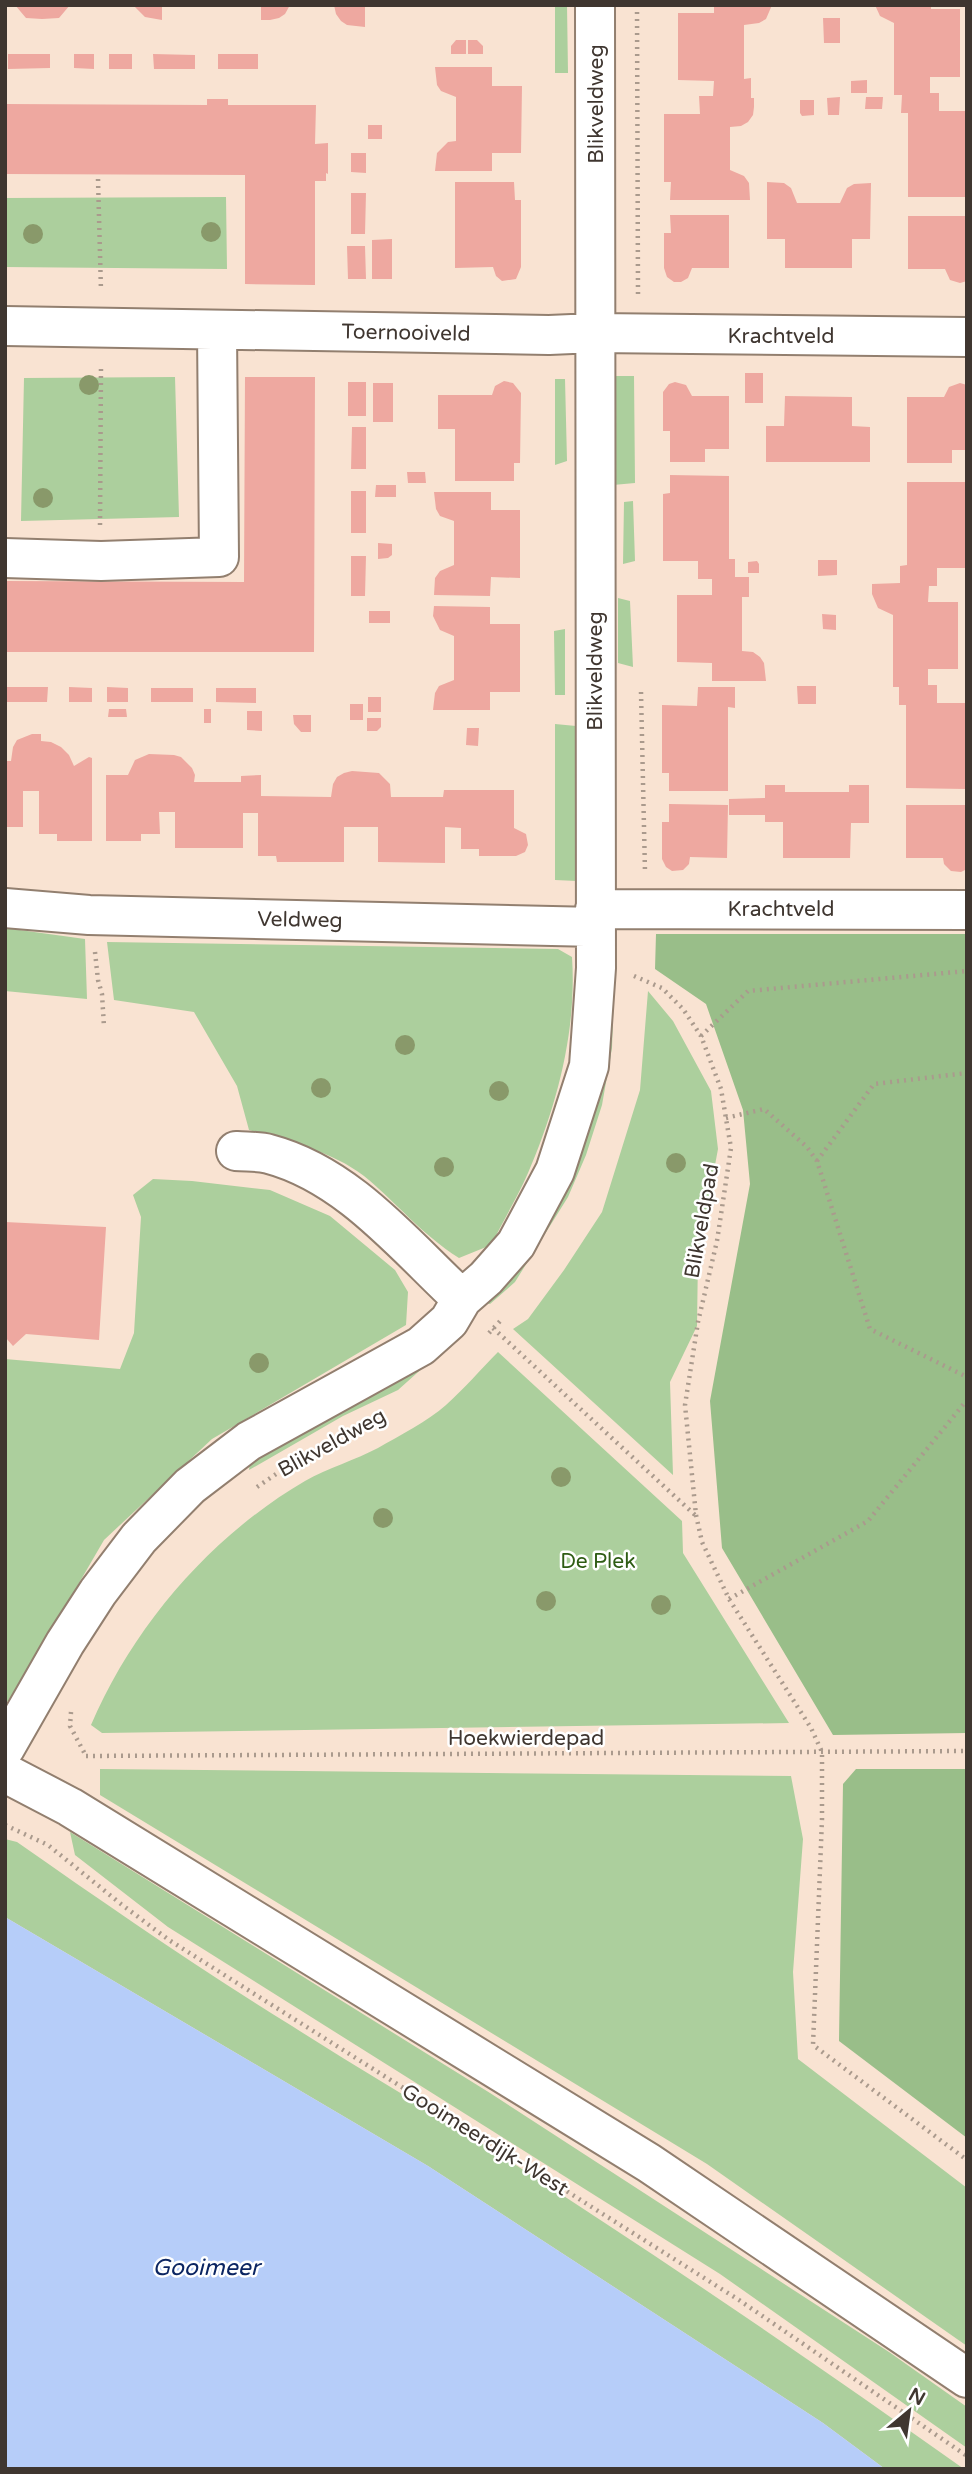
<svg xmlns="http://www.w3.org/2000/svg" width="972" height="2474" font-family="'Varela Round',sans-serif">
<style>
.green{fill:#accf9d}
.forest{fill:#99be89}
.water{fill:#b6cdf9}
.building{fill:#eea8a0}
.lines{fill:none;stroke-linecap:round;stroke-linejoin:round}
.minor-casing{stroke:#927f6f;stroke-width:42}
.path{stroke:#aa9a8d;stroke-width:4.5;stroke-dasharray:2 5;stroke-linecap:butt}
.minor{stroke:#fff;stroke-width:38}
.tree{fill:#89996a}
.labels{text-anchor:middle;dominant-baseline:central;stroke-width:5;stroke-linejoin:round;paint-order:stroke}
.street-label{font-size:21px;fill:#3f3630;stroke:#fff}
.park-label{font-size:21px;fill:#2e5c14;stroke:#fff}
.water-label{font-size:23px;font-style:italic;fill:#0b2562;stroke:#fff}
</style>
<rect width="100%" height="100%" fill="#f9e3d2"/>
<path class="green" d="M555,5H567L568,73H555Z
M226,197L227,269L5,267V198Z
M609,376H634L635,483L613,485Z
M175,377L179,517L21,521L24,378Z
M555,379H565L567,461L555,465Z
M633,501L635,561L623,564L624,502Z
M618,598L630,601L633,667L618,663Z
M565,629V695H555L554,631Z
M555,724L576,726L577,881L555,880Z
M5,928L85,939L87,999L5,991Z
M616,929L612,1048L602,1105L586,1155L568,1197L515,1282L490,1304L483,1302L504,1283L611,940Z
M107,942L558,949L572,957C577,1030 557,1106 528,1173C517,1198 503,1221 491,1245L459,1258C421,1234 397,1203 364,1176C330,1150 289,1142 249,1130L237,1086L194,1012L114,1000Z
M648,991L673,1021L711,1091L718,1149L698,1256L697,1326L670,1382L673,1475L513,1329L528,1319L564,1270L602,1212L640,1090Z
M153,1179L192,1181L270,1190L330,1216L395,1270L408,1292L406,1325L212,1439L104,1540L25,1676L5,1705V1359L120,1369L134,1333L141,1217L133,1195Z
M498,1352L682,1521L683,1553L789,1723L102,1733L91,1725C134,1625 211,1536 305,1481C328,1468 355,1460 378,1448C399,1436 428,1421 446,1405C464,1389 481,1369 498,1352Z
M426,1365L398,1390L343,1416L249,1470L250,1461Z
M100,1769L791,1776L803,1839L793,1972L798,2059L967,2188V2346L707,2164L100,1795Z
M70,1832L490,2093L889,2352L967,2407V2448L720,2274L168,1927L75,1855Z
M5,1839L17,1842C107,1905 198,1968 292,2026C351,2064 412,2099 472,2137C639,2243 802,2354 964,2469H885L823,2423L428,2166L5,1917Z"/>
<path class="forest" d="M656,934H967V1733L833,1735L722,1548L710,1401L750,1184L743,1110L706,1004L655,969Z
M856,1769H967V2138L839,2041L843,1784Z"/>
<path class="water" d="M5,1917L428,2166L823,2423L885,2469H5Z"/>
<path class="building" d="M15,5H70L59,18L42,19L26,18Z
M133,5H162V20L145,17Z
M261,5H290L285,14L279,18L270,20H261Z
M334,5H365V27L347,25L341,21L336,14Z
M714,5H772L766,19L759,23L744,25V79L751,78V98H754V107L753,115L748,122L741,126L730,127V170L744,176L749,183L750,200H670L671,182H664V114H700L699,96H713L714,81L678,80V13H714Z
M875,5H931V9H960V77H930V93H939V111H967V197H908V113H901L902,95H894V23L880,16Z
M823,18H840V43H824Z
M456,40H466V54H451V46Z
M468,40H477L483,46V54H468Z
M8,54H50V68L8,69Z
M74,54H94V69L74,68Z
M109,54H132V69H109Z
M153,54L195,55V69H154Z
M218,54H258V69H218Z
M435,67H492V86H522L521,153H492V171H435L437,153L448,142L456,141V97L441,91L437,85Z
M867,80V93H851V81Z
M840,97L839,115H828L827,98Z
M866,97H883L882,109H865Z
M207,99H228V105H316L315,144L328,143V174L326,173V181H315V285L245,284V175L5,174V104L207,105Z
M800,100H814V115L802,116L800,113Z
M368,125H382V139H368Z
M351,153H366V173L351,172Z
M455,182H514L515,200H521V267L516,279L502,281L496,276L493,267L455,268Z
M767,182L784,183L791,188L797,203H840L847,188L854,184L871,183L870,239H852V268H785V239H767Z
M351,193H366L365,234H351Z
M670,215H729V268H692L688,278L681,282H674L667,277L664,268V233H671Z
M908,216H967V281L960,283L950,280L945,269H908Z
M392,239V279H372V240Z
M347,246H365L366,279H348Z
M745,373H763V403H745Z
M245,377H315L314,652H5V581L244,582Z
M504,381L513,383L521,393L520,463H514V481H455V429H438V395H492L495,386Z
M348,382H366V416H348Z
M675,382L686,385L692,396H729V449H705V462H670V431H663V392L669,384Z
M373,383H393V422H373Z
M960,383L967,385L966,450H952V463H907V397H944L949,387Z
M785,396L852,397V426L870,427V462H766V426H784Z
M352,427H366V469H351Z
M407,472H425L426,483H408Z
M670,475L729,476V559H735V577H749V597H742V651L753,652L760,657L764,663L766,681H712V663L677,662V595H712V579H698V561H663V494L670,493Z
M907,482H966L967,568H937V586H929L928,602H958V669H928V685H937V703H967L965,789L906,788V705H899V687H893V615L878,608L872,594V584L900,583V566L907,565Z
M376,485H396V497H375Z
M351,491H366V533H351Z
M434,492H491V510H520V578L491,577L490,596L434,595L435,578L440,571L454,565V521L440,516L436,509Z
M378,543L392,544V555L388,558L378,559Z
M351,556H366L365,596H351Z
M818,560H837V575L818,576Z
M757,561L759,564V573H748V562Z
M434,606L490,607V624H520V692H490V710H433L435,693L439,686L454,680V636L440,630L433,616Z
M369,611H390V623H369Z
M822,614L836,615V630L823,629Z
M797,686H816V704H798Z
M6,687H48L47,702H6Z
M69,687L92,688V702H69Z
M107,687L128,688V702H107Z
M698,687H735V708L728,707V791H669V773H662V705L697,706Z
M151,688H193V702H151Z
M216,688H256V703L216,702Z
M368,697H381V712H368Z
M350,704H363V720H350Z
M109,709H126L127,717H108Z
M204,709H211V723H204Z
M247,711H262V731L247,730Z
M293,715H311V732H301L294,724Z
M367,718H381V727L377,731H367Z
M467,728H479L478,746L466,745Z
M32,734H41V741L51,742L61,747L69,755L74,766L89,757L92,758V841H57V834H39V791H23V827H5V761H11L13,747L17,740Z
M149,754L174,755L181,757L192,768L195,775L194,782H241V776L261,775V796L331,797L333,784L337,777L344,773L352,771L379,773L390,784L391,797H443L444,790H514V828L526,834L528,845L525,852L516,856H479V849H461V828L445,827V863L378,862V827H344V862H277L276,856H258V813H243V848H175V812H159L160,834H141V841H106V775H128L135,760Z
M765,785H785V792H849V785H869V823H851L850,858H783V822H765V815H729V799L765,798Z
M669,804L728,805L727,858L690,857L689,864L683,870L672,871L666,867L662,859V822H669Z
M906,805H965L967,869L961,872L951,871L944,864L943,858H906Z
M5,1222L106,1227L99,1340L26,1334L13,1346L5,1337Z"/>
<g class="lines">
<g class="minor-casing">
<path id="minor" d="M5,326L549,335L595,333L967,337
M5,558L101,561L219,557L217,330
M5,908L89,915L596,927
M595,909L967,910
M236,1151C247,1152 258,1151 269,1154C348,1175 404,1245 462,1299
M5,1748L65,1643L98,1592L139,1538L190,1486L249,1441L421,1346L449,1321L462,1299L486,1278L516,1244L555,1171L589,1066L596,968L595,5
M5,1773L70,1807L649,2163L967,2378"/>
</g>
<path class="path" d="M637,5L638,295
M98,179L101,291
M100,525L101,366
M641,692L645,872
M95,952L98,980L102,994L104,1027
M634,976L662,988L683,1009L701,1036L721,1089L731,1148L717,1241L698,1322L685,1405L696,1515L702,1542L729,1599L811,1728L822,1752V1819L813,2045L967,2160
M701,1036L748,991L967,971
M726,1118L764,1109L807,1147L817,1161L870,1329L967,1377
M817,1161L874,1084L967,1073
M493,1328L695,1515
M489,1333L502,1319
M363,1425L386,1413
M257,1487L282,1470
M729,1599L868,1521L967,1400
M71,1712L70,1726L86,1756
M86,1756L967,1751
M5,1825L48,1845L121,1904L169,1940L739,2300L967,2456"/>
<use href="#minor" class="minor"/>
</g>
<g class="tree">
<circle cx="211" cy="232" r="10"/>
<circle cx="33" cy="234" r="10"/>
<circle cx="89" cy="385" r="10"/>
<circle cx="43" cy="498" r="10"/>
<circle cx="405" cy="1045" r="10"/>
<circle cx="321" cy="1088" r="10"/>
<circle cx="499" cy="1091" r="10"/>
<circle cx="676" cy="1163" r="10"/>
<circle cx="444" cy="1167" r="10"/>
<circle cx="259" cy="1363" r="10"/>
<circle cx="561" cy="1477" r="10"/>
<circle cx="383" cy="1518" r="10"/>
<circle cx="546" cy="1601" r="10"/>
<circle cx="661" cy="1605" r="10"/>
</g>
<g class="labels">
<g class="street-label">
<text transform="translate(596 104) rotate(-90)">Blikveldweg</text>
<text transform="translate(406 333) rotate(1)">Toernooiveld</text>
<text x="781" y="336">Krachtveld</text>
<text transform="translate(595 671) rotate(-90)">Blikveldweg</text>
<text x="781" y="909">Krachtveld</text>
<text transform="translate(300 920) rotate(1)">Veldweg</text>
<text transform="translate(702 1221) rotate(-80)">Blikveldpad</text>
<text transform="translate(332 1443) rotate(-29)">Blikveldweg</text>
<text x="526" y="1738">Hoekwierdepad</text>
<text transform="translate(485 2140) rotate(32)">Gooimeerdijk-West</text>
</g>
<g class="park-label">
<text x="598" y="1561">De Plek</text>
</g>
<g class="water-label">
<text x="206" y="2268">Gooimeer</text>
</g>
</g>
<rect width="972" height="2474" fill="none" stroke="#3f3630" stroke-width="14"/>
<g transform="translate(909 2411) rotate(29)" stroke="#ffffff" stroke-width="5" paint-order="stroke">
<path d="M0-5L12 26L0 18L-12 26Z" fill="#3f3630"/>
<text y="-10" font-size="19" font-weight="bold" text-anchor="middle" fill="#3f3630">N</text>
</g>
</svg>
